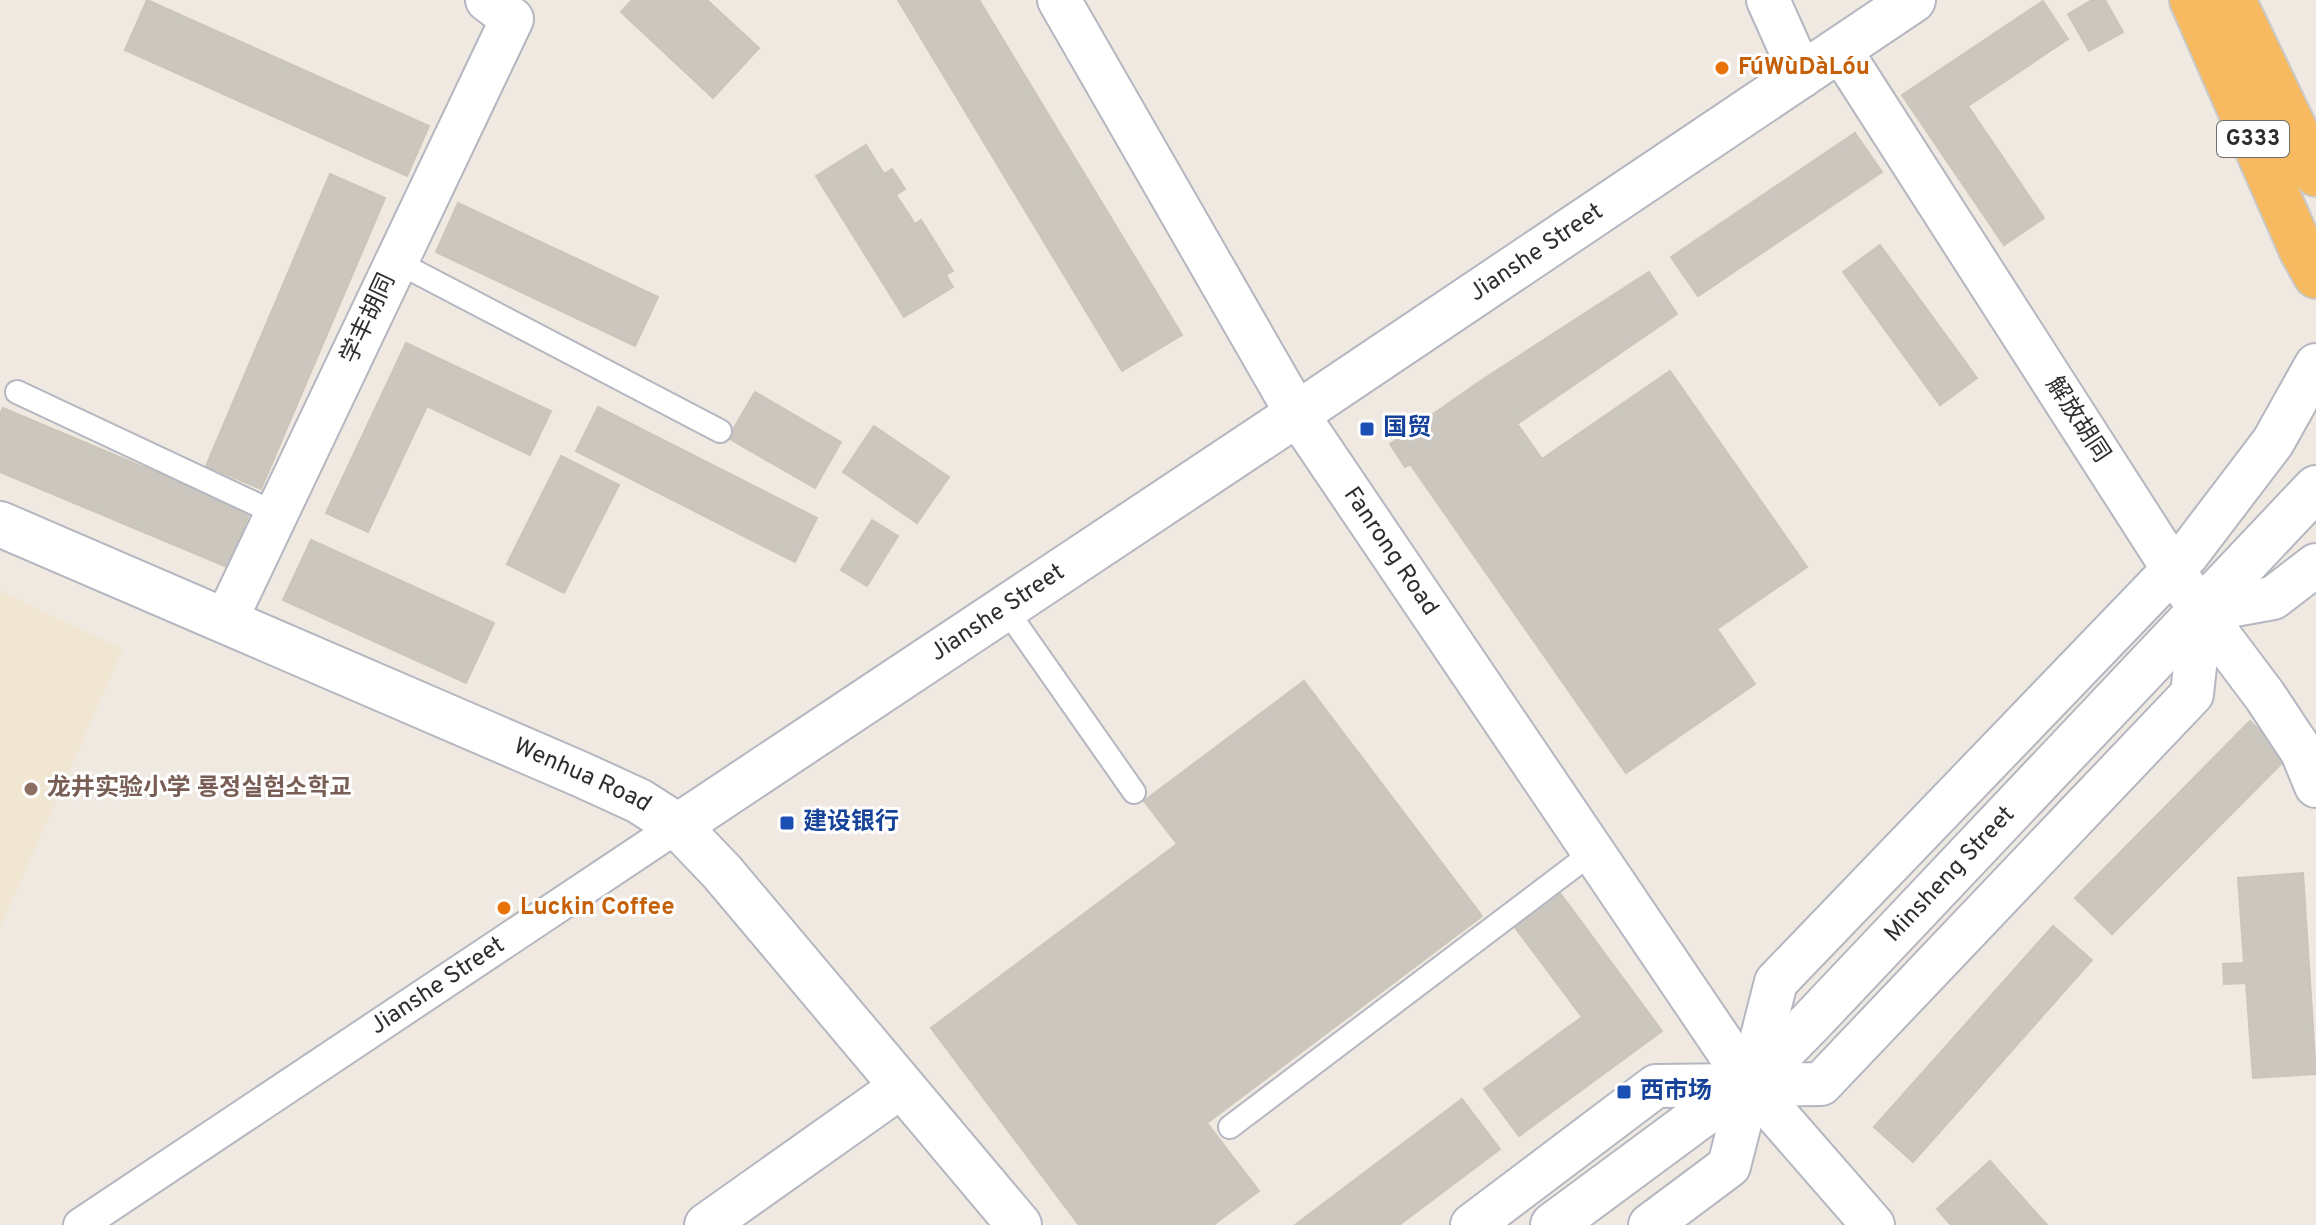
<svg xmlns="http://www.w3.org/2000/svg" width="2316" height="1225" font-family="Overpass,'Noto Sans SC','Noto Sans KR',sans-serif">
<style>
.education{fill:#f0e6d1}
.building{fill:#cbc7bf;stroke:#cbc5ba;stroke-width:2}
.lines{fill:none;stroke-linecap:round;stroke-linejoin:round}
.service-casing{stroke:#b4b7c1;stroke-width:26}
.pedestrian-casing{stroke:#b4b7c1;stroke-width:36}
.minor-casing{stroke:#b4b7c1;stroke-width:46}
.tertiary-casing{stroke:#b4b7c1;stroke-width:48}
.secondary-casing{stroke:#b4b7c1;stroke-width:48}
.trunk-casing{stroke:#c9c9c9;stroke-width:48}
.service{stroke:#fff;stroke-width:22}
.pedestrian{stroke:#fff;stroke-width:32}
.minor{stroke:#fff;stroke-width:42}
.tertiary{stroke:#fff;stroke-width:44}
.secondary{stroke:#fff;stroke-width:44}
.trunk{stroke:#f8ba60;stroke-width:44}
.food-dot{fill:#e8710a;stroke:#fff;stroke-width:3}
.transit-dot{fill:#1a4fb4;stroke:#fff;stroke-width:3}
.education-dot{fill:#8d6e63;stroke:#fff;stroke-width:3}
.labels{text-anchor:middle;dominant-baseline:central;stroke-width:6;stroke-linejoin:round;paint-order:stroke}
.shield{fill:#fff;stroke:#6d6d6d;stroke-width:2}
.shield-label{font-size:22px;font-weight:bold;fill:#2e2e2e}
.food-label{font-size:24px;font-weight:bold;fill:#c56008;stroke:#fff;text-anchor:start}
.street-label{font-size:24px;fill:#2e2e2e;stroke:#fff}
.transit-label{font-size:24px;font-weight:bold;fill:#164399;stroke:#fff;text-anchor:start}
.education-label{font-size:24px;font-weight:bold;fill:#785e54;stroke:#fff;text-anchor:start}
</style>
<rect width="100%" height="100%" fill="#efe9e1"/>
<path class="education" d="M0,591L123,649L0,928Z"/>
<path class="building" d="M147,0L429,126L407,176L125,50Z
M632,0H707L759,48L713,98L621,12Z
M898,0H979L1182,335L1122,371Z
M2092,0H2105L2123,32L2089,51L2068,14Z
M2043,1L2068,39L1968,106L2044,218L2004,245L1902,95Z
M1855,133L1882,172L1698,296L1671,257Z
M866,145L884,174L892,169L905,189L896,195L915,224L921,220L953,271L946,275L953,287L904,317L816,176Z
M330,174L385,198L261,489L206,466Z
M458,203L658,297L635,346L436,252Z
M1880,245L1977,378L1940,405L1843,272Z
M1649,272L1677,314L1517,424L1485,378Z
M406,343L551,411L530,455L427,406L368,532L326,513Z
M1670,371L1807,567L1717,629L1755,684L1626,773L1410,464L1405,467L1390,444L1485,378L1542,459Z
M755,392L841,442L815,488L728,438Z
M598,407L817,518L795,562L576,451Z
M3,408L250,512L227,567L0,472V414Z
M874,426L949,477L917,523L843,472Z
M561,456L619,485L564,593L507,564Z
M872,520L898,536L867,586L841,570Z
M311,540L494,623L466,683L283,600Z
M1304,681L1482,916L1207,1123L1259,1191L1213,1225H1079L931,1028L1177,844L1144,801Z
M2250,721L2287,758L2112,934L2075,898Z
M2303,873L2316,1074L2253,1078L2246,983L2224,984L2223,964L2244,963L2238,878Z
M1560,893L1662,1031L1519,1136L1484,1089L1582,1017L1514,926Z
M2053,926L2092,960L1913,1162L1874,1127Z
M1462,1099L1500,1149L1399,1225H1295Z
M1990,1161L2047,1225H1951L1937,1209Z"/>
<g class="lines">
<g class="service-casing">
<path id="service" d="M397,262L720,431
M17,392L277,514
M1005,608L1134,792
M1230,1127L1593,852"/>
</g>
<g class="pedestrian-casing">
<g id="pedestrian">
<path id="s1" d="M80,1225L678,826"/>
</g>
</g>
<g class="minor-casing">
<g id="minor">
<path id="s2" d="M1059,0L1297,414L1750,1084L1873,1225"/>
<path d="M1768,0L1802,76"/>
<path d="M1841,51L2173,569L2201,611L2265,696L2302,752L2316,786"/>
<path d="M2201,611L2273,598L2316,565"/>
<path d="M226,620L512,19L487,0"/>
<path d="M706,1225L902,1086"/>
<path d="M1472,1225L1656,1086L1821,1084L2192,694L2201,611"/>
<path d="M1650,1225L1729,1166L1776,982L2187,555L2273,442L2316,365"/>
</g>
</g>
<g class="tertiary-casing">
<g id="tertiary">
<path id="s3" d="M0,524L580,774L639,801L678,826L722,872L1019,1225"/>
<path id="s4" d="M678,826L1297,414L1913,0"/>
</g>
</g>
<g class="secondary-casing">
<g id="secondary">
<path id="s5" d="M1553,1225L1699,1117L1750,1084L1811,1022L2316,488"/>
</g>
</g>
<g class="trunk-casing">
<path id="trunk" d="M2192,0L2302,251L2316,276
M2233,0L2316,174"/>
</g>
<use href="#service" class="service"/>
<use href="#pedestrian" class="pedestrian"/>
<use href="#minor" class="minor"/>
<use href="#tertiary" class="tertiary"/>
<use href="#secondary" class="secondary"/>
<use href="#trunk" class="trunk"/>
</g>
<g class="food-dot">
<circle cx="1722" cy="68" r="8"/>
<circle cx="504" cy="908" r="8"/>
</g>
<g class="transit-dot">
<rect x="1359" y="421" width="16" height="16" rx="4"/>
<rect x="779" y="815" width="16" height="16" rx="4"/>
<rect x="1616" y="1084" width="16" height="16" rx="4"/>
</g>
<circle class="education-dot" cx="31" cy="789" r="8"/>
<g class="labels">
<rect class="shield" x="2217" y="121" width="72" height="36" rx="6"/>
<g class="shield-label">
<text x="2253" y="139">G333</text>
</g>
<g class="food-label">
<text x="1738" y="68">FúWùDàLóu</text>
<text x="520" y="908">Luckin Coffee</text>
</g>
<g class="street-label">
<text stroke="none"><textPath href="#s4" startOffset="1032">Jianshe Street</textPath></text>
<text transform="translate(369 319) rotate(-65)">学丰胡同</text>
<text transform="translate(2077 420) rotate(57)">解放胡同</text>
<text stroke="none"><textPath href="#s2" startOffset="644">Fanrong Road</textPath></text>
<text stroke="none"><textPath href="#s4" startOffset="384">Jianshe Street</textPath></text>
<text stroke="none"><textPath href="#s3" startOffset="634">Wenhua Road</textPath></text>
<text stroke="none"><textPath href="#s5" startOffset="532">Minsheng Street</textPath></text>
<text stroke="none"><textPath href="#s1" startOffset="430">Jianshe Street</textPath></text>
</g>
<g class="transit-label">
<text x="1383" y="429">国贸</text>
<text x="803" y="823">建设银行</text>
<text x="1640" y="1092">西市场</text>
</g>
<g class="education-label">
<text x="47" y="789">龙井实验小学 룡정실험소학교</text>
</g>
</g>
</svg>
